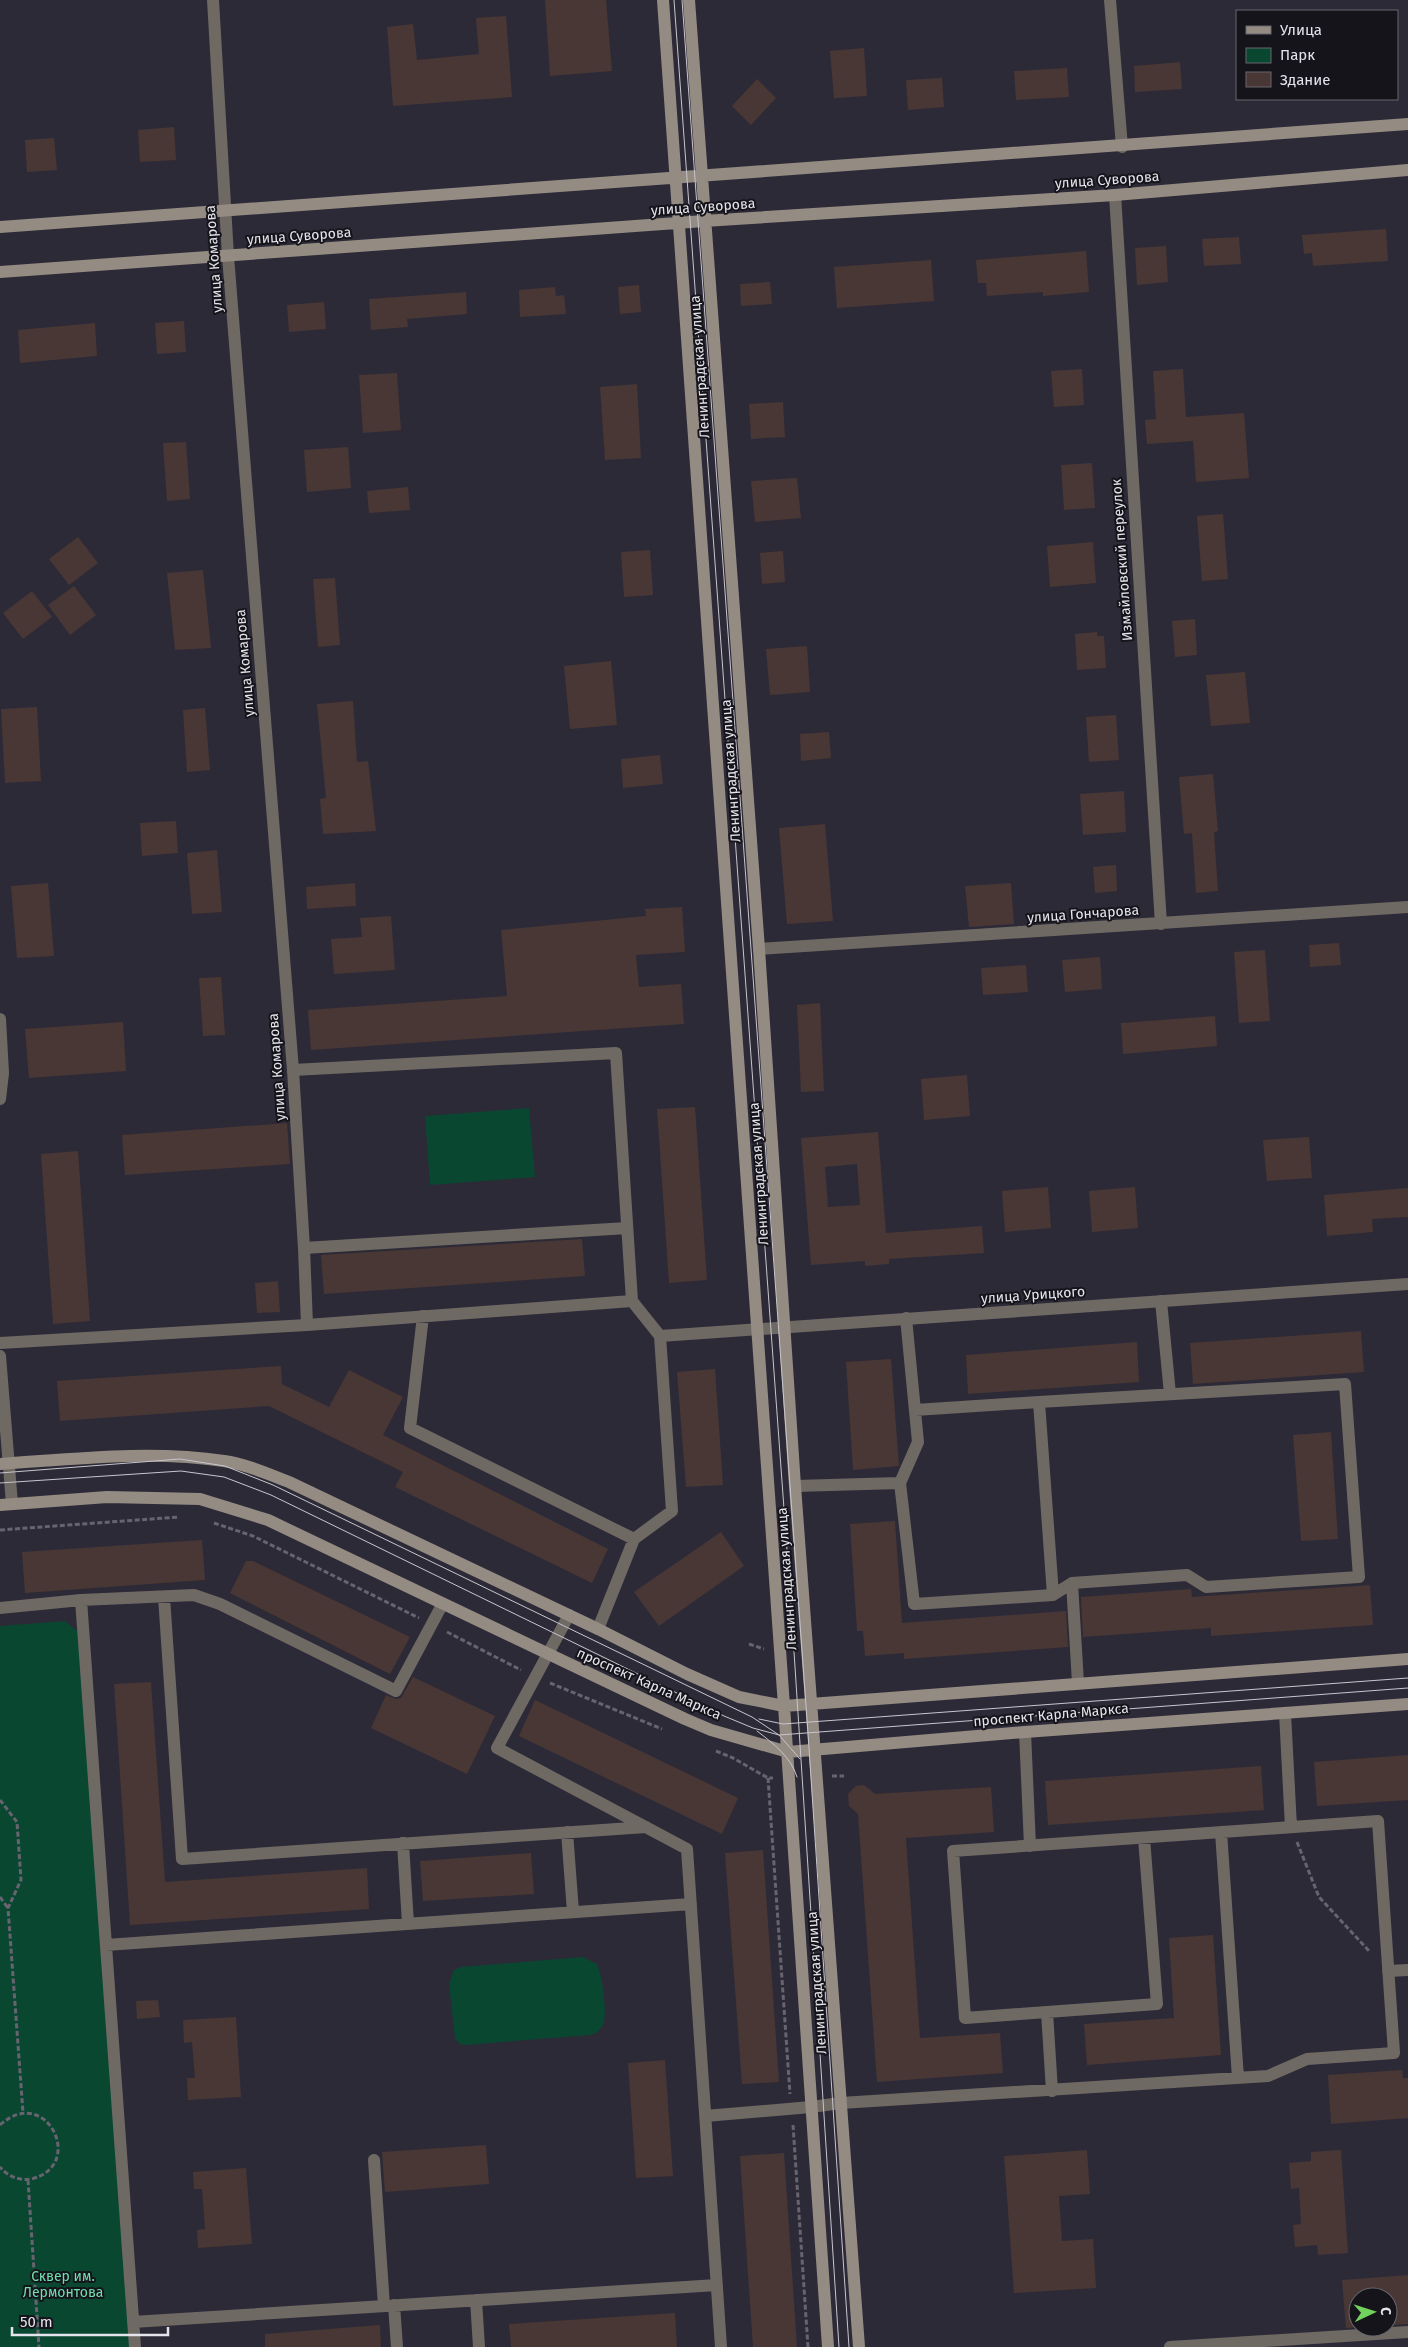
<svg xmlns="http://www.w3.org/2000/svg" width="1408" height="2347" font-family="'Fira Sans',sans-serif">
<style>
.green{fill:#094731}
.building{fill:#483735;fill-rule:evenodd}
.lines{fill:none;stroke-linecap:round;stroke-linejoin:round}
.path{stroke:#676470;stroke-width:3;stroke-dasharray:5 2.5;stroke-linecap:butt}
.service{stroke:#6f6964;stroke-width:12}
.minor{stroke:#6f6964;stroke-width:12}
.secondary{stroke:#948b83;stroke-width:12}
.tram{stroke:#c7c6ce;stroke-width:1}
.labels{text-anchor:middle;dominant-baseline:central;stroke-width:4;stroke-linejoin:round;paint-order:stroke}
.street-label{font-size:14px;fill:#e5e4ec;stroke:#15141a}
.park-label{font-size:14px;fill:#70dfaf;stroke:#15141a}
</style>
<rect width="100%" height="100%" fill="#2d2a37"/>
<path class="green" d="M529,1108L535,1177L430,1185L425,1116Z
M65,1621L81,1634L131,2347H0V1626Z
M583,1957L597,1964C602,1975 607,2010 604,2022C601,2030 597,2033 590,2035L466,2045L460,2044L455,2039L449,1984L454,1970L461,1967Z"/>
<path class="building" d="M545,0H606L612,71L550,76Z
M506,16L512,97L393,106L387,27L413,24L417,60L479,54L476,18Z
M864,48L867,96L834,98L830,51Z
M1180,62L1182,89L1135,92L1134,66Z
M1067,68L1069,97L1016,100L1014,71Z
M942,78L944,107L908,110L906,80Z
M757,79L776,98L751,125L732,106Z
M174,127L176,160L140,162L138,130Z
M54,138L57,170L27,172L25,140Z
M1386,229L1388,261L1313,266L1312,253L1304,254L1302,235Z
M1239,237L1241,264L1204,266L1202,239Z
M1166,246L1168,282L1137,285L1135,248Z
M1086,251L1089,292L1043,296V292L987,296L986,283H978L976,260Z
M931,260L934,301L837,308L834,267Z
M770,282L772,304L741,306L740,284Z
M639,285L641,312L620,314L618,287Z
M555,287L556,296L564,295L566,314L520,317L519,290Z
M466,292L467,314L407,319L408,327L371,330L369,299Z
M324,302L326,329L289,332L287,305Z
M184,321L186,352L157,354L155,323Z
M95,323L97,356L20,363L18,330Z
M1082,369L1084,405L1054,407L1051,371Z
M1183,369L1186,417L1244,413L1249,478L1196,482L1193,441L1147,444L1145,420L1156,419L1153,371Z
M397,373L401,430L363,433L359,375Z
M637,384L641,458L605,460L600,387Z
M783,402L785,437L751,439L749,404Z
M186,442L190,499L167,501L163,443Z
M348,447L351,488L307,492L304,450Z
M1092,463L1095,508L1064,510L1061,465Z
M797,478L801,518L755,522L751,481Z
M408,487L410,510L369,513L367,491Z
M1223,514L1228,579L1202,581L1197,516Z
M78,537L98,563L69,585L49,559Z
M1093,542L1096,583L1050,587L1047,546Z
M650,550L653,595L624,597L621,552Z
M783,551L785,582L762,584L760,553Z
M203,570L211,648L175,650L167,573Z
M335,578L340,645L318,647L313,579Z
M74,586L96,615L70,635L48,605Z
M32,591L52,617L23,639L3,613Z
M1195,619L1197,655L1175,657L1172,621Z
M1097,632V636H1104L1106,668L1077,670L1075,634Z
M807,646L810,692L770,695L766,649Z
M611,661L617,725L570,729L564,666Z
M1245,672L1250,723L1211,726L1206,675Z
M353,701L357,762L368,761L376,831L323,834L320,799L326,798L317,704Z
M37,707L41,781L5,783L1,709Z
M205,708L210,770L187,772L183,710Z
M1116,715L1119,760L1089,762L1086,717Z
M829,732L831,758L801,761L800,734Z
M660,755L663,784L623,788L621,759Z
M1213,774L1218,831L1214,832L1218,891L1196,893L1192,833L1184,834L1179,777Z
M1124,791L1126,832L1083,835L1080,794Z
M176,821L178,853L142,856L140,823Z
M825,824L833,921L787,924L779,828Z
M217,850L222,912L192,914L187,853Z
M1116,865L1117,891L1095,893L1093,867Z
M48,883L54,956L17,958L11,886Z
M355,883L356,906L307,909L306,887Z
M1011,883L1014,924L969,927L965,886Z
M682,907L685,952L636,955L639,987L681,984L684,1024L311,1050L308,1010L507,996L501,930L646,916L645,909Z
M391,916L395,970L334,974L331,939L362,937L360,918Z
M1339,943L1341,965L1310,967L1309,945Z
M1265,950L1270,1021L1239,1023L1234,952Z
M1100,957L1102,989L1065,992L1062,960Z
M1026,965L1028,992L983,995L981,968Z
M221,977L225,1035L203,1036L199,978Z
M820,1003L824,1091L801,1092L797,1005Z
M1215,1016L1217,1046L1123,1054L1121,1023Z
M123,1022L126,1071L29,1078L25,1029Z
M967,1075L970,1116L924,1120L921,1079Z
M695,1107L707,1280L669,1283L657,1109Z
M287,1123L290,1164L125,1175L122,1135Z
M878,1132L886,1233L982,1226L984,1253L889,1259V1264L865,1266V1261L811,1265L801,1138ZM857,1164L860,1205L828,1207L825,1167Z
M1309,1137L1312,1178L1267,1181L1263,1140Z
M78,1151L90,1321L53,1324L41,1154Z
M1048,1187L1051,1228L1005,1232L1002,1191Z
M1135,1187L1138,1228L1092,1232L1089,1191Z
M1408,1188V1217L1372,1219L1373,1232L1327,1236L1324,1195Z
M582,1239L585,1276L324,1294L321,1255Z
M278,1281L280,1312L257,1313L255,1283Z
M1361,1331L1364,1372L1193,1384L1190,1343Z
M1137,1342L1139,1382L968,1394L966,1355Z
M891,1359L899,1466L853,1470L846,1362Z
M281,1366L282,1384L329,1407L349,1370L403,1397L383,1435L608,1549L592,1583L395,1487L403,1472L269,1406L60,1421L57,1381Z
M715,1369L723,1485L686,1487L677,1372Z
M1331,1432L1338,1539L1301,1541L1293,1435Z
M895,1521L902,1623L1066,1611L1068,1647L904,1659V1653L865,1656L863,1631H857L850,1524Z
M721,1532L744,1566L659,1626L634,1592Z
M202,1540L205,1580L25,1593L22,1552Z
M246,1561H253L410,1637L390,1674L230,1593Z
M1370,1585L1373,1625L1211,1636V1628L1083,1637L1081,1597L1191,1589L1192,1597Z
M413,1677L495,1716L467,1774L371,1728L386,1695L396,1699L401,1698Z
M151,1682L165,1882L367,1868L369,1909L130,1925L114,1684Z
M535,1700L738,1798L722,1834L519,1736Z
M1408,1755V1800L1317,1806L1314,1762Z
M1261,1766L1264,1810L1048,1825L1045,1781Z
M864,1785L875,1794L991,1787L994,1832L906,1838L920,2038L1000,2033L1003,2073L877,2082L858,1814L849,1806L848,1794L856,1786Z
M763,1850L779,2082L742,2084L725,1853Z
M531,1853L534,1894L423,1901L420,1861Z
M1213,1935L1221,2055L1087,2065L1084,2024L1174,2018L1169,1938Z
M158,2000L160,2017L137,2019L136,2001Z
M236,2017L241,2097L188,2100L187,2078H195L192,2042L184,2043L183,2020Z
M665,2060L673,2176L636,2178L628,2063Z
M1402,2070L1403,2078H1408V2118L1331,2124L1328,2075Z
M486,2145L489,2184L385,2192L382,2152Z
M1087,2150L1090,2194L1059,2196L1062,2241L1093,2239L1096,2288L1014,2293L1004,2156Z
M1341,2150L1348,2253L1318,2255L1317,2245L1295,2247L1293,2225L1301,2224L1299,2188L1291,2189L1289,2163L1311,2161V2152Z
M784,2153L797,2347H753L740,2156Z
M246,2168L252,2244L198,2248L197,2230L205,2229L202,2189H194L193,2172Z
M1408,2275V2324L1388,2325V2297H1358V2327L1346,2328L1342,2280Z
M675,2313L677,2347H511L509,2324Z
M380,2325L381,2347H265V2334Z"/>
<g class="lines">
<path class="path" d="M214,1523L253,1536L419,1618
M0,1530L179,1517
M447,1632L521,1670
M749,1644L764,1649
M550,1683L662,1729
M716,1751L733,1758L768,1778H773
M832,1776H844
M768,1778L790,2094
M0,1800L17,1822L21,1880L8,1908L23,2113
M1297,1842L1319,1897L1370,1952
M0,1897L8,1908
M0,2125C46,2083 87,2166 31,2179C19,2181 7,2176 0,2167
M793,2125L808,2347
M28,2180L39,2347"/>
<path class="service" d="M293,1070L616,1053L632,1301L660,1336L672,1511L634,1539L598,1629
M0,1073H3L0,1099
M304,1248L627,1228
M1161,1301L1170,1394
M423,1316L410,1428L634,1539
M0,1343L307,1325L632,1301
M0,1356L12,1504
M1039,1402L1345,1384L1359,1577L1206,1587L1187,1575L1072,1583
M900,1483L918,1442L906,1318
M795,1486L900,1483L914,1604L1053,1595L1039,1402L915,1410
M1053,1595L1072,1583L1078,1683
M164,1597L182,1859L646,1827
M81,1600L135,2347
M0,1608L81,1600L194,1595L220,1604L396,1691L442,1605
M569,1615L497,1748L687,1849L721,2347
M1285,1713L1291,1827
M1025,1732L1030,1846
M567,1832L573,1912
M1221,1832L1238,2078
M403,1843L408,1924
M106,1945L691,1904
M1388,1971L1408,1970
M1047,2012L1157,2004L1144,1838
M705,2116L811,2107L841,2103L1268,2076L1307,2059L1394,2053L1378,1821L953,1851L965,2018L1047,2012L1052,2091
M374,2160L384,2306
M476,2300L479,2347
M394,2305L397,2347
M133,2322L717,2285
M1170,2347L1408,2332"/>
<path class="minor" d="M213,0L228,256L293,1070L304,1248L307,1325
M1110,0L1122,147
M1115,195L1161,924
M759,949L1408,907
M0,1019L3,1073
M660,1336L1408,1284"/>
<path class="secondary" d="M663,0L784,1706L828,2347
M689,0L759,949L795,1486L859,2347
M0,227L1408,124
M0,272L704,221L1115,195L1408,170
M0,1464C74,1459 150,1450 224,1461C246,1464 268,1474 289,1482L598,1629L687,1674L739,1697L784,1706L1408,1659
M0,1505L107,1497L200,1499L268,1520L685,1719L711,1730L788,1752L1025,1732L1408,1704"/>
<path class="tram" d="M674,0L791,1605L839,2347
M682,0L808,1733L849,2347
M0,1473L180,1459L225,1466L273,1485L752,1717L779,1735L800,1759
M0,1483L181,1471L224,1477L271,1495L724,1716L753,1728L779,1735L1408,1688
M759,1719L783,1724L1408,1678
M757,1731C774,1744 791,1757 797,1777"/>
</g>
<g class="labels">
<g class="street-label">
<text transform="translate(1107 180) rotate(-4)">улица Суворова</text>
<text transform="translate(703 207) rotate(-4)">улица Суворова</text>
<text transform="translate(299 236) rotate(-4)">улица Суворова</text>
<text transform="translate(214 259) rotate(-94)">улица Комарова</text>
<text transform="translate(700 367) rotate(-94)">Ленинградская улица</text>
<text transform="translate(1122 560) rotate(-94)">Измайловский переулок</text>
<text transform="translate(245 663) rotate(-95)">улица Комарова</text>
<text transform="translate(731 771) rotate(-94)">Ленинградская улица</text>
<text transform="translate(1083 914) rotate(-4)">улица Гончарова</text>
<text transform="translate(277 1067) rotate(-94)">улица Комарова</text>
<text transform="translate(759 1174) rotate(-94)">Ленинградская улица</text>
<text transform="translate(1033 1295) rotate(-4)">улица Урицкого</text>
<text transform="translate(787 1579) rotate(-94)">Ленинградская улица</text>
<text transform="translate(649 1684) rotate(24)">проспект Карла Маркса</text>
<text transform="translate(1051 1715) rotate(-5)">проспект Карла Маркса</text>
<text transform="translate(817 1983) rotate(-94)">Ленинградская улица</text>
</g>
<g class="park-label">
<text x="63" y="2276">Сквер им.<tspan x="63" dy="16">Лермонтова</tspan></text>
</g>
</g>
<rect x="1236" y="10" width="162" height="90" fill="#15141a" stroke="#68676e"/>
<rect x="1246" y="26" width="25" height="8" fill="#948b83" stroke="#68676e"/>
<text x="1280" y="35" font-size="15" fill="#e5e4ec">Улица</text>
<rect x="1246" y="48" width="25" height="15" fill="#094731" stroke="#68676e"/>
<text x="1280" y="60" font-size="15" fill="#e5e4ec">Парк</text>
<rect x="1246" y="72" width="25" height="15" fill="#483735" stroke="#68676e"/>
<text x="1280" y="85" font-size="15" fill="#e5e4ec">Здание</text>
<g transform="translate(1373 2312) rotate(86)"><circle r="24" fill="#15141a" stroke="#68676e"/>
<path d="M0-4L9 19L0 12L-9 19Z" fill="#71d35e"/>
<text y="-8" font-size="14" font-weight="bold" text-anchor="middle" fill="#e5e4ec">С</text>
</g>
<path d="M12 2327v8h156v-8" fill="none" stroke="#e5e4ec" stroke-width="2.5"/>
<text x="20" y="2327" font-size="15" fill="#e5e4ec" stroke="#15141a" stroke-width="4" paint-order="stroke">50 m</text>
</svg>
